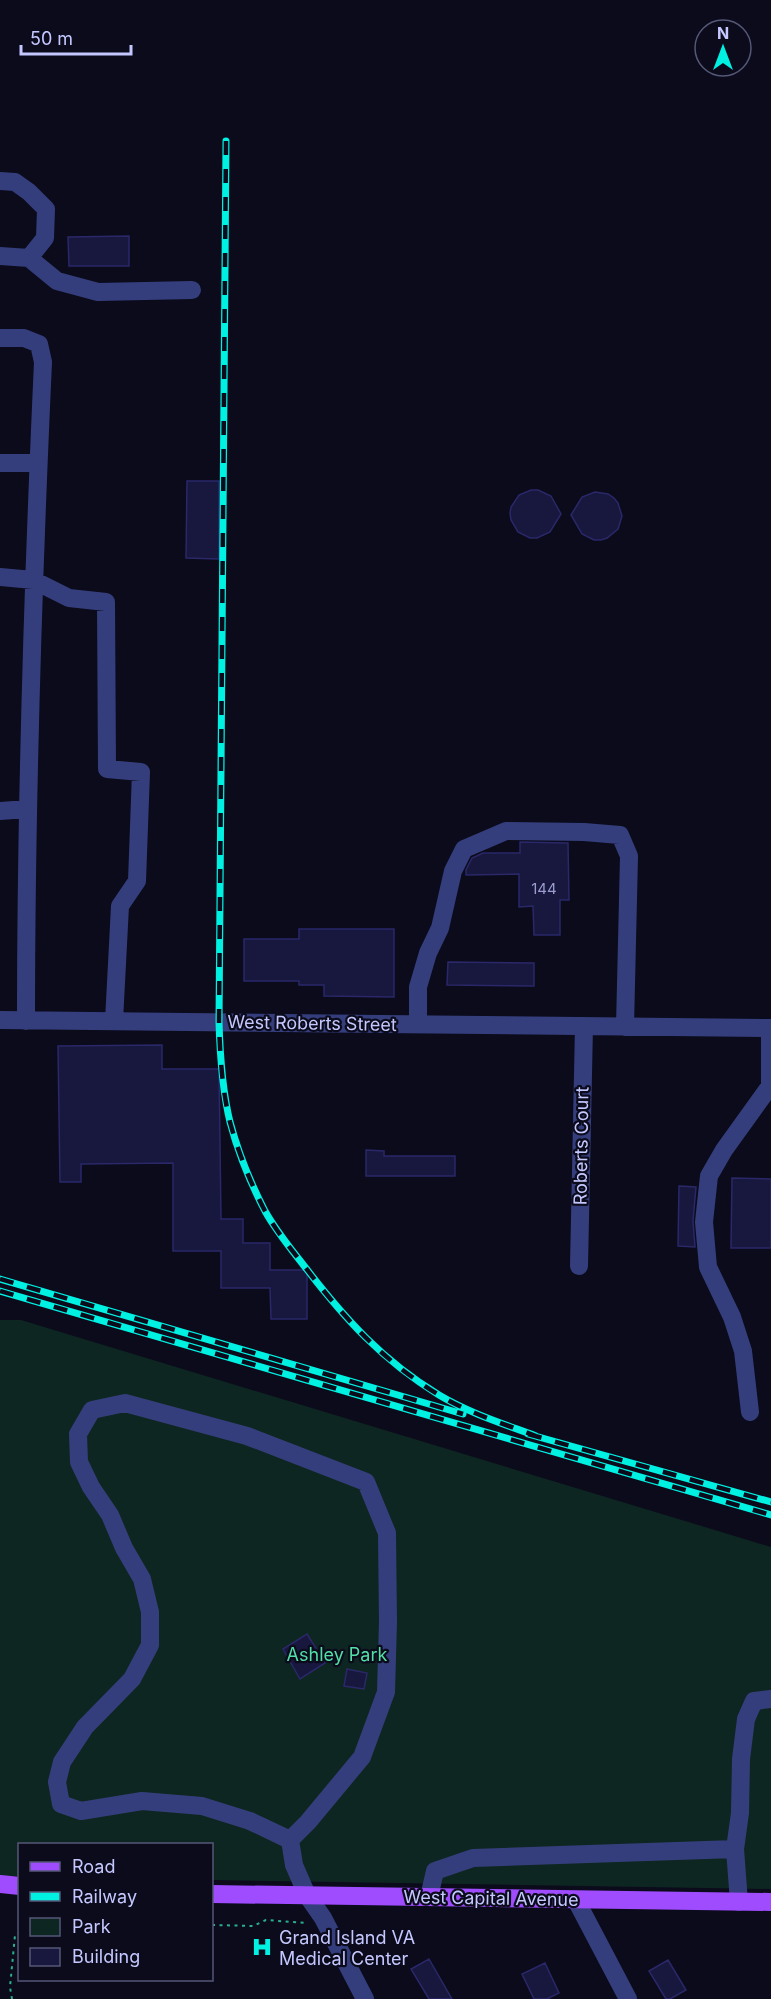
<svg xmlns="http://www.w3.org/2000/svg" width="771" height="1999" font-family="Inter,sans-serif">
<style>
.green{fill:#0e2621}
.building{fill:#18173d;stroke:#2a2869;stroke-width:1.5}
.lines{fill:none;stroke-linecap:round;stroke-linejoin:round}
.path{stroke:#2aae91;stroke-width:2;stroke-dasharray:3 4.5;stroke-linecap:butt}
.minor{stroke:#353e7c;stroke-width:18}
.major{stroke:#9f4cff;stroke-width:18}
.rail-casing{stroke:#00f0e2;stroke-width:7}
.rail{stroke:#0b0b1c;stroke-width:4.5;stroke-dasharray:14;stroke-linecap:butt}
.labels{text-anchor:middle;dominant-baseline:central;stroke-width:4.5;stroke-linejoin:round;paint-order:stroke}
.number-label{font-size:15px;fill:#9a9cce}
.street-label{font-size:18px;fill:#c5c8ff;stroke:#0b0b1c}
.park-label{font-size:18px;fill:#51dfa5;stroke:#0b0b1c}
.poi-label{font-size:18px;fill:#c5c8ff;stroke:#0b0b1c;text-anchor:start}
</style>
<rect width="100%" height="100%" fill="#0b0b1c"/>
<path class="green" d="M0,1320H21L771,1547V1889L212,1880V1844H20L19,1876H0Z"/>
<path class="building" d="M129,236V266H69L68,237Z
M187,481H219V559L186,558Z
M531,490H538L551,496L561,514L550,532L537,538H530L518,532L511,520L510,513L511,507L519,495Z
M595,492L608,494L614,498L618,503L622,516L618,529L607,538L601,540H594L582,534L571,515L582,497Z
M520,842L568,843L569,900H560V935H534L533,906L519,907V874L466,875V870L472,858L483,853H520Z
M299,929H394V997L324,996V985H299V981H244V939H299Z
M448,962L534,963V986L447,985Z
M162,1045V1069H219L221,1219H243V1243H270V1270H307V1319H271L270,1288H221V1251H173V1163L81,1164V1182H60L58,1046Z
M366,1150L384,1151V1156H455V1176H366Z
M732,1178L771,1179V1248H731Z
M679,1186L696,1187L693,1221L695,1247L678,1246Z
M307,1634L325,1663L300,1679L283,1649Z
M347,1669L367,1673L364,1689L344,1686Z
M429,1959L452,1999H429L411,1969Z
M668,1960L686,1990L670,1999H666L649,1971Z
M545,1963L559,1993L547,1999H534L522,1974Z"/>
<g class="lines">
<path class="path" d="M212,1925L253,1926L266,1920L306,1923
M12,1999L10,1987L15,1935L20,1933"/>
<path class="minor" d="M0,181L15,182L29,192L46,209L45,238L29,258
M0,256L29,258L57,281L98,292L192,290
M0,338H24L39,344L43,362C33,581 26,801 26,1021
M0,463H38
M0,577L33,580L69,598L106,602L107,769L141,772L137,881L120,906L114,1021
M0,811L27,809
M0,1020L771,1028
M418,1024V987L428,953L440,928L453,871L464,849L506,831L584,832L620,835L629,856L625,1027
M579,1266L584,1026
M750,1412L743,1351L732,1317L708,1267L704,1222L709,1176L724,1150L770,1086V1028
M290,1840L250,1821L202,1806L142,1801L81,1811L61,1804L57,1782L62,1762L85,1727L132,1679L150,1645V1612L142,1579L124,1548L110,1515L91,1487L79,1462L78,1434L92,1410L125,1403L247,1436L366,1482L387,1533L388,1622L386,1692L362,1757L308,1822L290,1840L294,1865L307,1895L323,1918L365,1999
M429,1897L435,1871L473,1858L735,1849
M576,1900L628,1999
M739,1902L735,1849L740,1813L741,1759L746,1719L754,1701L771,1699"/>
<path class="major" d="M0,1884L20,1886
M212,1894L771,1902"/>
<g class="rail-casing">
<path id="rail" d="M226,141L219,1022C220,1056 222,1089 230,1122C238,1152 251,1184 265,1211C276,1231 291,1249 305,1267C345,1319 382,1360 439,1395C469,1413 504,1424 536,1436
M0,1279L463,1414
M0,1291L771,1515
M528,1434L771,1502"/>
</g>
<use href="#rail" class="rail"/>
</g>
<defs>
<g id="hospital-bare" transform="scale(1.62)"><path d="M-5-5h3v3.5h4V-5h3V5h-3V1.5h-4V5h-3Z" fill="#00f0e2" stroke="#0b0b1c" stroke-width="2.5" paint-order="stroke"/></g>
</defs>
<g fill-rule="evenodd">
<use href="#hospital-bare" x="262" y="1947"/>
</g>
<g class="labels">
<g class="number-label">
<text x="544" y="888">144</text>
</g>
<g class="street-label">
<text transform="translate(312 1023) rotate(1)">West Roberts Street</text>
<text transform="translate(581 1146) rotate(-89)">Roberts Court</text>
<text transform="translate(491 1898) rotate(1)">West Capital Avenue</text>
</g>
<g class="park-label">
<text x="337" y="1654">Ashley Park</text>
</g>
<g class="poi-label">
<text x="279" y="1937">Grand Island VA<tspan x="279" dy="21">Medical Center</tspan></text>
</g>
</g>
<rect x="18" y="1843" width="195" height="138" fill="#0b0b1c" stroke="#555777" stroke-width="1.5"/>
<rect x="30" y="1862" width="30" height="9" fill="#9f4cff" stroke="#555777" stroke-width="1.5"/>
<text x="72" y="1873" font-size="18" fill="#c5c8ff">Road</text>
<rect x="30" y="1892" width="30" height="9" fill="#00f0e2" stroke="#555777" stroke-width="1.5"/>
<text x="72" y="1903" font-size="18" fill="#c5c8ff">Railway</text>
<rect x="30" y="1918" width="30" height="18" fill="#0e2621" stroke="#555777" stroke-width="1.5"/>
<text x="72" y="1933" font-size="18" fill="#c5c8ff">Park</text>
<rect x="30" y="1948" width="30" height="18" fill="#18173d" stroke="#555777" stroke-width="1.5"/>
<text x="72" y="1963" font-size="18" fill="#c5c8ff">Building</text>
<g transform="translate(723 48)"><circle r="28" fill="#0b0b1c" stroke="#555777" stroke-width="1.5"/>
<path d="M0-4.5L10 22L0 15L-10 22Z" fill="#00f0e2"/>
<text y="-9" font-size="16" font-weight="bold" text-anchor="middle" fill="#c5c8ff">N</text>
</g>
<path d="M21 45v9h110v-9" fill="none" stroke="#c5c8ff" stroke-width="3"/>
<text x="30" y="45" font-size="18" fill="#c5c8ff" stroke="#0b0b1c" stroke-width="4.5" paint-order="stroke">50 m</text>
</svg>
